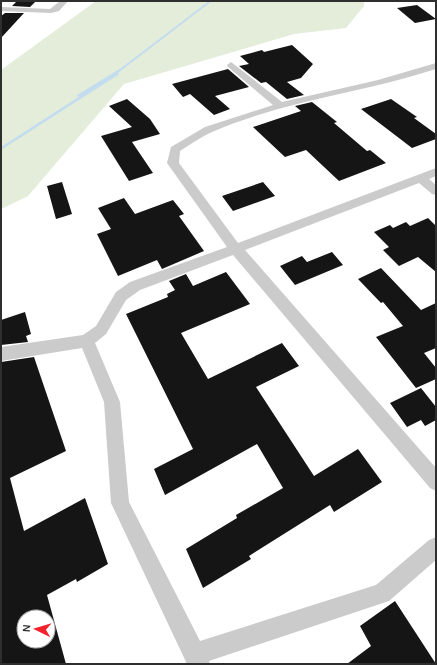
<svg xmlns="http://www.w3.org/2000/svg" width="437" height="665" font-family="Karla,sans-serif">
<style>
.green{fill:#e3edda}
.lines{fill:none;stroke-linecap:round;stroke-linejoin:round}
.stream{fill:#c4ddee;fill-rule:evenodd}
.building{fill:#151515;fill-rule:evenodd}
.minor{fill:#cbcbcb;fill-rule:evenodd}
</style>
<rect width="100%" height="100%" fill="#fff"/>
<path class="green" d="M96,1H364V6L346,28L294,34L124,84L28,196L1,209V70Z"/>
<g class="lines">
<path class="stream" d="M209,1H212L118,73L119,74L118,75L1,150V147L80,96L77,97V95L121,68Z"/>
</g>
<path class="building" d="M17,1H36L30,7L12,6Z
M417,5L436,19L415,23L397,8Z
M5,13H24L1,38V16Z
M292,45L313,64L301,78L287,82L304,95L287,99L266,82L261,83L239,66L249,64L240,56L262,50L264,52Z
M228,69L249,87L215,96L230,109L214,115L190,94L183,97L172,84Z
M127,99L150,119L160,134L132,142L153,173L129,181L101,136L132,127L109,106Z
M391,99L417,117L414,118L436,134V139L412,148L361,109Z
M312,102L337,122L334,123L367,151L370,150L386,163L339,181L306,150L285,157L253,127L301,111L295,106Z
M62,182L72,214L56,219L47,186Z
M263,182L275,196L233,211L222,196Z
M124,198L135,214L173,200L184,214L179,216L204,251L162,269L157,260L118,276L97,234L111,229L98,208Z
M428,218L436,226V272L418,257L399,266L383,250L389,247L374,232L390,225L393,228L406,222L410,226Z
M332,252L343,265L295,285L280,266L302,256L307,262Z
M381,268L421,310L436,303V348L424,353L436,368V379L416,388L376,337L403,326L383,302L381,303L358,279Z
M226,272L250,304L181,333L208,379L282,343L299,366L256,387L314,476L358,449L382,482L334,512L330,505L249,556L251,559L203,588L186,549L237,518L236,515L283,488L257,444L165,495L154,469L193,449L126,314L168,297L167,294L175,290L169,281L186,274L193,286Z
M25,312L31,334L26,336L28,342L1,345V320Z
M34,357L66,451L10,478L24,531L85,498L108,564L77,582L76,579L47,595L66,664H1V362ZM24,617H48V641H24Z
M421,388L436,407V420L425,426L421,420L407,427L390,403Z
M395,601L436,664H347L371,646L360,626Z"/>
<g class="lines">
<path class="minor" d="M60,1H68L59,11L51,13L1,11V7L50,9Z
M231,62L282,102L378,80L436,63V69C362,93 283,101 212,132C201,137 191,144 180,151L179,163L238,243L436,168V176L429,179L436,185V195L432,194L419,183L245,250L436,468V491L430,488L233,255L140,290L126,300L106,334L95,343L120,402L129,502L200,641L376,585L429,540L436,537V560L389,601L209,661L210,664H187L111,503L104,402L82,348L1,361V347L83,335L96,326L116,292L130,282L227,247L167,163L171,147L205,127L273,105L228,67L227,65Z"/>
</g>
<rect width="437" height="665" fill="none" stroke="#2e2e2e" stroke-width="4"/>
<g transform="translate(36 629) rotate(275)"><circle r="19" fill="#ffffff" stroke="#ababab"/>
<path d="M0-3L7 15L0 10L-7 15Z" fill="#f3222b"/>
<text y="-6" font-size="11" font-weight="bold" text-anchor="middle" fill="#2e2e2e">N</text>
</g>
</svg>
